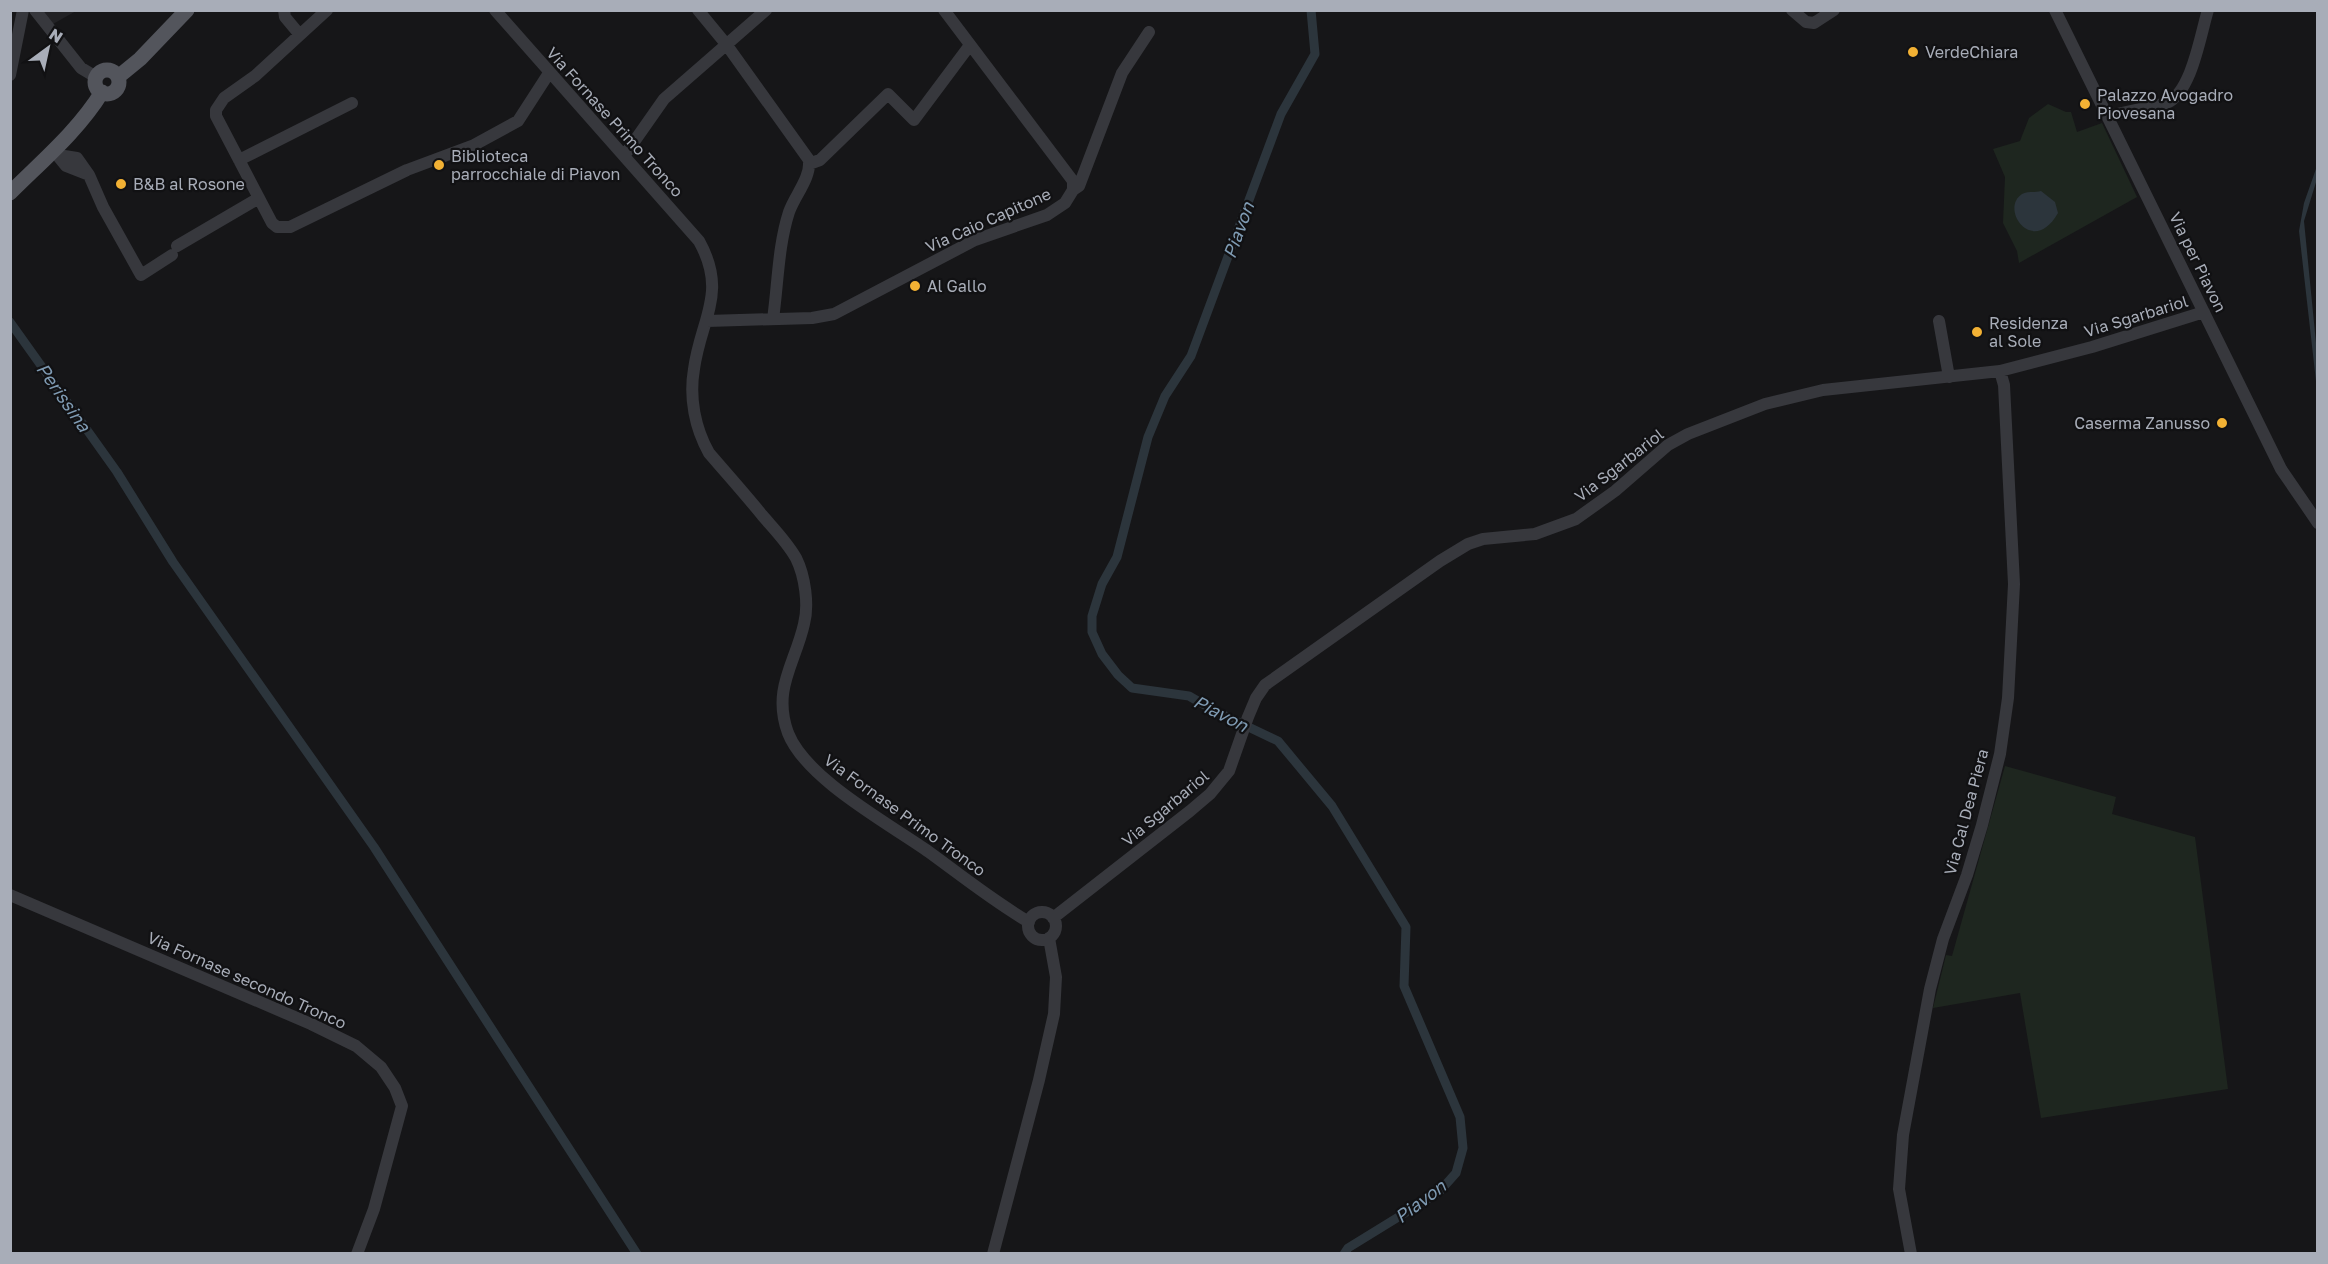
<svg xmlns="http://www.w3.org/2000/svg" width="2328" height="1264" font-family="'Golos Text',sans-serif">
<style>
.built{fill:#222225}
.green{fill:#1e261f}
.water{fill:#2c353c}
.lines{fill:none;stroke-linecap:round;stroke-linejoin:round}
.canal{stroke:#2c353c;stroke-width:9}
.minor{stroke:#37383d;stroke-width:12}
.major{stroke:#53555c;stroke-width:15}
.poi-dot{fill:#f2b134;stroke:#111113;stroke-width:2}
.labels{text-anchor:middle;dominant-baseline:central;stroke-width:4.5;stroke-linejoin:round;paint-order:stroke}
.poi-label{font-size:16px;fill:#a8adb8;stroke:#111113;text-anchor:start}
.street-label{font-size:16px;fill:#a8adb8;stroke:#111113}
.water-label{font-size:18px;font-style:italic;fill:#7f9bb3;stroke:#111113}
</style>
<rect width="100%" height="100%" fill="#161618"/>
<path class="built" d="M41,11H76L53,24Z"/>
<path class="green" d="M2048,104L2066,112H2071L2077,132L2102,123L2137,197L2019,263L2017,251L2003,223L2005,177L1993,149L2020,141L2029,118Z
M2005,766L2116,797L2112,814L2195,837L2228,1089L2041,1118L2020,993L1933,1008L1946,955L1952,956Z"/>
<path class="water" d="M2317,166V179L2304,221L2317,353V390L2299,231L2304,203Z
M2041,191L2055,202L2058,213C2033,257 1999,209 2022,194C2027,191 2035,193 2041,191Z"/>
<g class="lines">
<path class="canal" d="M1311,10L1315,54L1281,114L1191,356L1165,396L1148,437L1117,557L1102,584L1092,616V632L1102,654L1118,675L1132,688L1189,696L1215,711L1278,741L1332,806L1406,927L1404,986L1460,1117L1463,1148L1456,1173L1439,1192L1348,1248L1344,1254
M10,322L117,472L173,562L374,847L637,1254"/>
<path class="minor" d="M35,10L81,68L96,77
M284,10L285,17L300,35
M327,10L255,76L224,98L216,110V116L272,223L277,227H290L407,170L474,145L518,121L549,73
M495,10L699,241C728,293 701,318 694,369C689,398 695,428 709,453C727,474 745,494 762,515C774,529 787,542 796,558C805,576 809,605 804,624C795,664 772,689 788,733C806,779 888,823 929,852C962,876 993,901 1029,922
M698,10L726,44L809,160C811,178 795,195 789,212C778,246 778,284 773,319
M944,10L1073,181V190
M1792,10L1806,22L1814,23L1834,10
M2055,10L2281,469L2318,523
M10,75L23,10
M2108,116L2167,103C2192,91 2200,36 2208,10
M53,150L66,166L89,175L77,158L58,155
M624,156L664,99L766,10
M239,160L352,103
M809,164L820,160L888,94L914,120L970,45
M89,175L103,207L141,275L172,255
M177,246L259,198
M707,321L812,318L834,314L975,240L1047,215L1065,203L1073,190L1079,186L1122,73L1149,32
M1939,321L1949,377
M10,895L311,1024L356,1046L381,1067L395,1088L402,1106L374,1209L357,1254
M1028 926a14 14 0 1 1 28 0a14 14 0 1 1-28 0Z
M1053,918L1190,811L1210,794L1229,771L1248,717L1256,698L1265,685L1440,561L1468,544L1483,539L1535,534L1576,519L1615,491L1668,445L1688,434L1765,404L1823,390L2000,371L2092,347L2204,312
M993,1254L1039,1080L1054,1014L1056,977L1049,938
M1911,1254L1899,1189L1903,1135L1930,989L1943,939L1967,875L1982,825L2000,754L2008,698L2014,584L2004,385L2000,371"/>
<path class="major" d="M95 82a12 12 0 1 1 24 0a12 12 0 1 1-24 0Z
M118,77L140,59L187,10
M10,193C42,161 78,131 102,92"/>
</g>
<g class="poi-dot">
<circle cx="1913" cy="52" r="6"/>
<circle cx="2085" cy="104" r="6"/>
<circle cx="439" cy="165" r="6"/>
<circle cx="121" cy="184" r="6"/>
<circle cx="915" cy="286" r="6"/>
<circle cx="1977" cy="332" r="6"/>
<circle cx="2222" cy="423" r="6"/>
</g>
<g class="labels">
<g class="poi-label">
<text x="1925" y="52">VerdeChiara</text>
<text x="2097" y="95">Palazzo Avogadro<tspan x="2097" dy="18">Piovesana</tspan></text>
<text x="451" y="156">Biblioteca<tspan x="451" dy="18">parrocchiale di Piavon</tspan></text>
<text x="133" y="184">B&amp;B al Rosone</text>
<text x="927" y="286">Al Gallo</text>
<text x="1989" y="323">Residenza<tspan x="1989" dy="18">al Sole</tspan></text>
<text x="2210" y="423" text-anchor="end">Caserma Zanusso</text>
</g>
<g class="street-label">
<text transform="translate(615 122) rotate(48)">Via Fornase Primo Tronco</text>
<text transform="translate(988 220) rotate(-24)">Via Caio Capitone</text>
<text transform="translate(2198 262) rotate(64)">Via per Piavon</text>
<text transform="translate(2136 316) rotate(-17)">Via Sgarbariol</text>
<text transform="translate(1619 465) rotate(-38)">Via Sgarbariol</text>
<text transform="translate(1165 808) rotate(-40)">Via Sgarbariol</text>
<text transform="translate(1966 812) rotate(-75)">Via Cal Dea Piera</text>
<text transform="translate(905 815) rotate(36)">Via Fornase Primo Tronco</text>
<text transform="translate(247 980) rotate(24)">Via Fornase secondo Tronco</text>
</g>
<g class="water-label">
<text transform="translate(1238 230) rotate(-70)">Piavon</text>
<text transform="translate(64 397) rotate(55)">Perissina</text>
<text transform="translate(1221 713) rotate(27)">Piavon</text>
<text transform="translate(1420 1201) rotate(-37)">Piavon</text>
</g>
</g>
<rect width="2328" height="1264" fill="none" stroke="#a8adb8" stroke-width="24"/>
<g transform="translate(48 48) rotate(33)" stroke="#111113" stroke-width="4.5" paint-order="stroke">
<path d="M0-4.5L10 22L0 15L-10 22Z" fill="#a8adb8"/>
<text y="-9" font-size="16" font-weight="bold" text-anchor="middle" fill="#a8adb8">N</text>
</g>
</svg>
